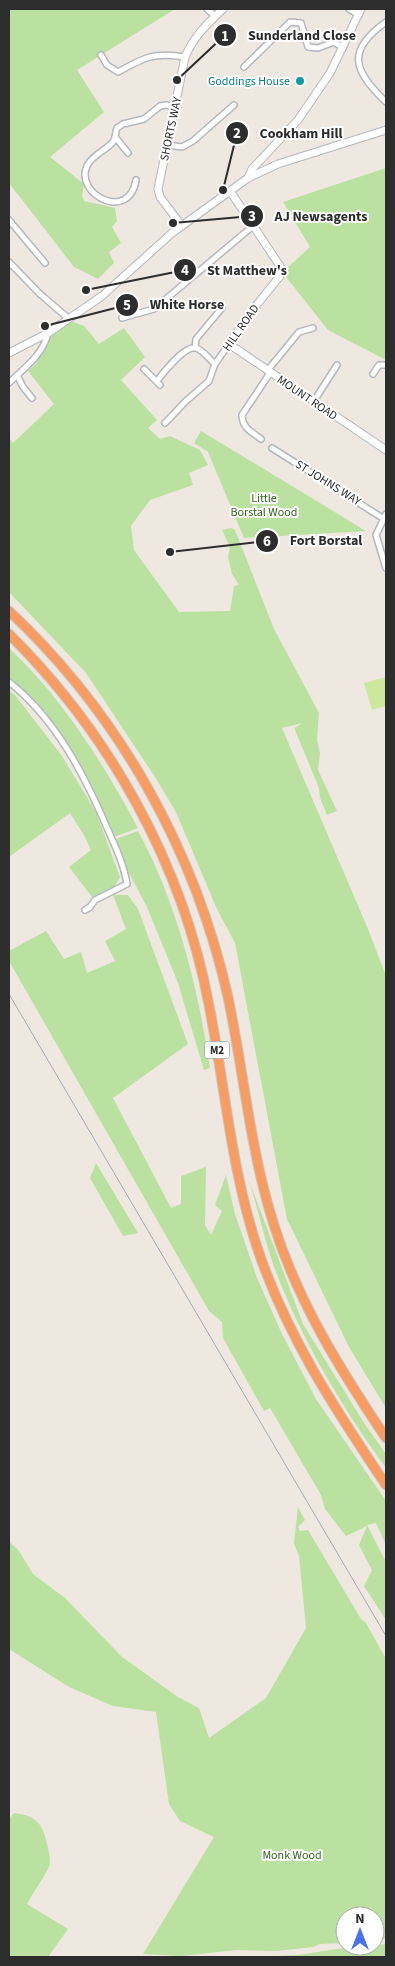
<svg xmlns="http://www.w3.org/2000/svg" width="395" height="1966" font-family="'Source Sans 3',sans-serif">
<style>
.green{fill:#bae1a0}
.pitch{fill:#cce89d}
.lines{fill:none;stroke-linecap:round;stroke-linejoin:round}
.street-casing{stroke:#b4b7c0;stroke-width:8}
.secondary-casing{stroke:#b4b7c0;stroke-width:9}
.highway-casing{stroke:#c8c8c8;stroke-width:11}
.street{stroke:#fff;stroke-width:5}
.secondary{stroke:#fff;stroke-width:7}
.highway{stroke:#f79c62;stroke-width:9}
.rail{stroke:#a3a7b6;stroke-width:1}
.culture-dot{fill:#0f9aa8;stroke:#fff;stroke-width:2}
.labels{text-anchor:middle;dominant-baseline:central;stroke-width:4;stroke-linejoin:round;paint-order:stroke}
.shield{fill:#fff;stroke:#6c6c6c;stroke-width:1}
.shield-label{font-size:11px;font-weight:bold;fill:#2d2d2d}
.culture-label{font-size:12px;fill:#0d838f;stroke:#fff;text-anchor:end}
.street-label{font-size:12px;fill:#2d2d2d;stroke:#fff}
.park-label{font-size:12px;fill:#32691f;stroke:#fff}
.leader{fill:none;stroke:#2d2d2d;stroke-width:2}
.callout-dot{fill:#2d2d2d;stroke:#fff;stroke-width:2}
.mark-label{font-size:15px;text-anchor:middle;font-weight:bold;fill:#fff}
.callout-label{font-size:14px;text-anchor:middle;font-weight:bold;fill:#2d2d2d;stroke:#fff;stroke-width:4;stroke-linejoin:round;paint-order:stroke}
</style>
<rect width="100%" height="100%" fill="#eee8e1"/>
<path class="green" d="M9,9H175L77,70L104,112L50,157L84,184L82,196L84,201L115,208L117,221L112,227L121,243L109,252L114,263L98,279L74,267L9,183Z
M386,168V360L328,330L286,277L285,270L310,247L283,202Z
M71,321L84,326L99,344L124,328L145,357L121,380L157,420L148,428L160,439L170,436L200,450L208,465L189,473L193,485L150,500L131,526L134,550L179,612L230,611L234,586L239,585L232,574L228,557L230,547L222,530L231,528L235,530L274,629L319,713L317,740L320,753L318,770L337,811L327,815L320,798L319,788L295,730V728L302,723L282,728L368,929L386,976V1408L349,1347L287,1219L235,943L216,907L176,812L155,777L86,673L9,592V438L13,443L54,404L28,371L36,364L52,333Z
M201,431L366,531L244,538L208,452L194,443Z
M9,648C63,699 103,763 138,828L114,837C96,787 55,708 9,679Z
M9,690L15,695L62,756L96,812L120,877L115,886L92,897L69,867L91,850L85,837L70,813L9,857Z
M138,831C177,903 198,987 210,1068L204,1070L178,983L147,907L127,869L116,839Z
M113,895H128L138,909L188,1044L113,1098L171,1208L181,1204V1176L206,1167L205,1225L211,1235L222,1211L215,1205L226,1175L235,1214L257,1278L282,1334L316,1399L386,1501V1545L376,1523L367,1525L386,1562V1620L364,1586L372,1570L359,1545L367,1526L346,1536L325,1509L321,1495L270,1408L264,1411L223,1338L222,1322L209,1311L9,961V951L46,931L64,959L81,952L87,973L115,961L105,941L126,929Z
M96,1163L138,1233L123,1236L90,1178Z
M250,1183L303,1324L364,1423L386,1454V1468C341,1406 300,1337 273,1264C264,1238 258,1210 250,1183Z
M298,1507L305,1520L298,1527L300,1531L308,1530L361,1619L366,1623L386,1659V1938L375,1941V1916H345V1943L320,1944L313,1947L277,1951L236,1950L182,1956L143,1954L214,1837L180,1821L169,1804L156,1712L113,1706L69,1687L9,1649V1541L19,1551L33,1574L65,1598L122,1657L178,1697L199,1708L209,1738L266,1698L306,1628L299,1556L294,1543Z
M14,1813C39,1816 43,1825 48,1848C49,1853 51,1861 49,1867C43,1879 34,1891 27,1904L68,1929L48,1957H9V1819Z
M386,1944V1957H253L298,1955L336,1949Z"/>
<path class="pitch" d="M386,677V706L372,710L364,683Z"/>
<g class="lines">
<g class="street-casing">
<path id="street" d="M207,9L215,16
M349,9L359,15
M386,22C345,51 354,71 386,102
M101,55L107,65L118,72C145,57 154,52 185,57
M244,67L290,22L301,23L308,47L318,48L334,42L343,48
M116,138L128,153
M167,145L182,147L193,141L234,105
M136,180C129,223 74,194 87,166C92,155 105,151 113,142C116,138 115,133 117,128L123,124L144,119L160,106L166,105L175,107
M9,220L45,263
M9,262L40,294L68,318
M122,318L154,309L253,226
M195,348L196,339L222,308
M144,369L160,385
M267,371L299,332L313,328
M373,374L379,365H386
M17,375L23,387L32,398
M157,381C163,373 185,345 196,348C203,350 210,360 215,364
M9,383C24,368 43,355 48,333
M314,401L337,365
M165,423L186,401L209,381L215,364L229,344
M261,439C252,432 242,428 242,415L270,373
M272,448L384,519
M386,514L376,535L386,568
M9,682C56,719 85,776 108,830C116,848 124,865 127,884L95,900L90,907L85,910"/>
</g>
<g class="secondary-casing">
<path id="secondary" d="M248,178L252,169L298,120L330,73L361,9
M230,191L280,266L282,271L280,276L251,312L229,344L386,450
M182,226L160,197L158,189L185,57C194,36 207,24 223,9
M9,353L48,333L102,296L172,233L248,178L278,164L386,130"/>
</g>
<g class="highway-casing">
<path id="highway" d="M9,611C119,714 195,850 228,997C244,1073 250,1150 274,1225C298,1302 341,1371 386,1438
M9,634C110,734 183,865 209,1005C225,1086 231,1168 257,1247C286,1335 335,1409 386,1485"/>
</g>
<use href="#street" class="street"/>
<use href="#secondary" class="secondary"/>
<use href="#highway" class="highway"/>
<path class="rail" d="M9,994L386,1636"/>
</g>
<circle class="culture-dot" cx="300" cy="81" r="5"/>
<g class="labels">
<rect class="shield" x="204.5" y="1041.5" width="25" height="17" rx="4"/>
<g class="shield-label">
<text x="217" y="1050">M2</text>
</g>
<g class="culture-label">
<text x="290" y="81">Goddings House</text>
</g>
<g class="street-label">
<text transform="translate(171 129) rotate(-78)">SHORTS WAY</text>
<text transform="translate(241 328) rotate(-55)">HILL ROAD</text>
<text transform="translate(307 398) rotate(34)">MOUNT ROAD</text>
<text transform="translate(328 483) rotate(32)">ST JOHNS WAY</text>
</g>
<g class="park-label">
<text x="264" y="498">Little<tspan x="264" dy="14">Borstal Wood</tspan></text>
<text x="292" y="1855">Monk Wood</text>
</g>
</g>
<path class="leader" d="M177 80L225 35M223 190L237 133M173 223L252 216M86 290L185 270M45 326L127 305M170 552L267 541"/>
<g class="callout-dot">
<circle cx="177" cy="80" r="5"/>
<circle cx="223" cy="190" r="5"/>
<circle cx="173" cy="223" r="5"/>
<circle cx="86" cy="290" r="5"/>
<circle cx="45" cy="326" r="5"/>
<circle cx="170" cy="552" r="5"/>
<circle cx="225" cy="35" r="12"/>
<circle cx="237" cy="133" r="12"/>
<circle cx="252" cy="216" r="12"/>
<circle cx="185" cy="270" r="12"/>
<circle cx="127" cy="305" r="12"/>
<circle cx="267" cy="541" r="12"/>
</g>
<g class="mark-label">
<text x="225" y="41">1</text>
<text x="237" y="138">2</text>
<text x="252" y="221">3</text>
<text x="185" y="275">4</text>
<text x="127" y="310">5</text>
<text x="267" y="546">6</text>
</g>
<g class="callout-label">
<text x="302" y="40">Sunderland Close</text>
<text x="301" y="138">Cookham Hill</text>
<text x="321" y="221">AJ Newsagents</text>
<text x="247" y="275">St Matthew's</text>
<text x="187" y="309">White Horse</text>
<text x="326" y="545">Fort Borstal</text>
</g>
<rect width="395" height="1966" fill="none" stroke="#2d2d2d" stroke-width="20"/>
<g transform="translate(360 1931)"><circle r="24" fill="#ffffff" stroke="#ababab"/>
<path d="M0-4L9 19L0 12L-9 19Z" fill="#4971f2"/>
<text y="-8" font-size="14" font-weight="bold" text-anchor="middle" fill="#2d2d2d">N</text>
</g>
</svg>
